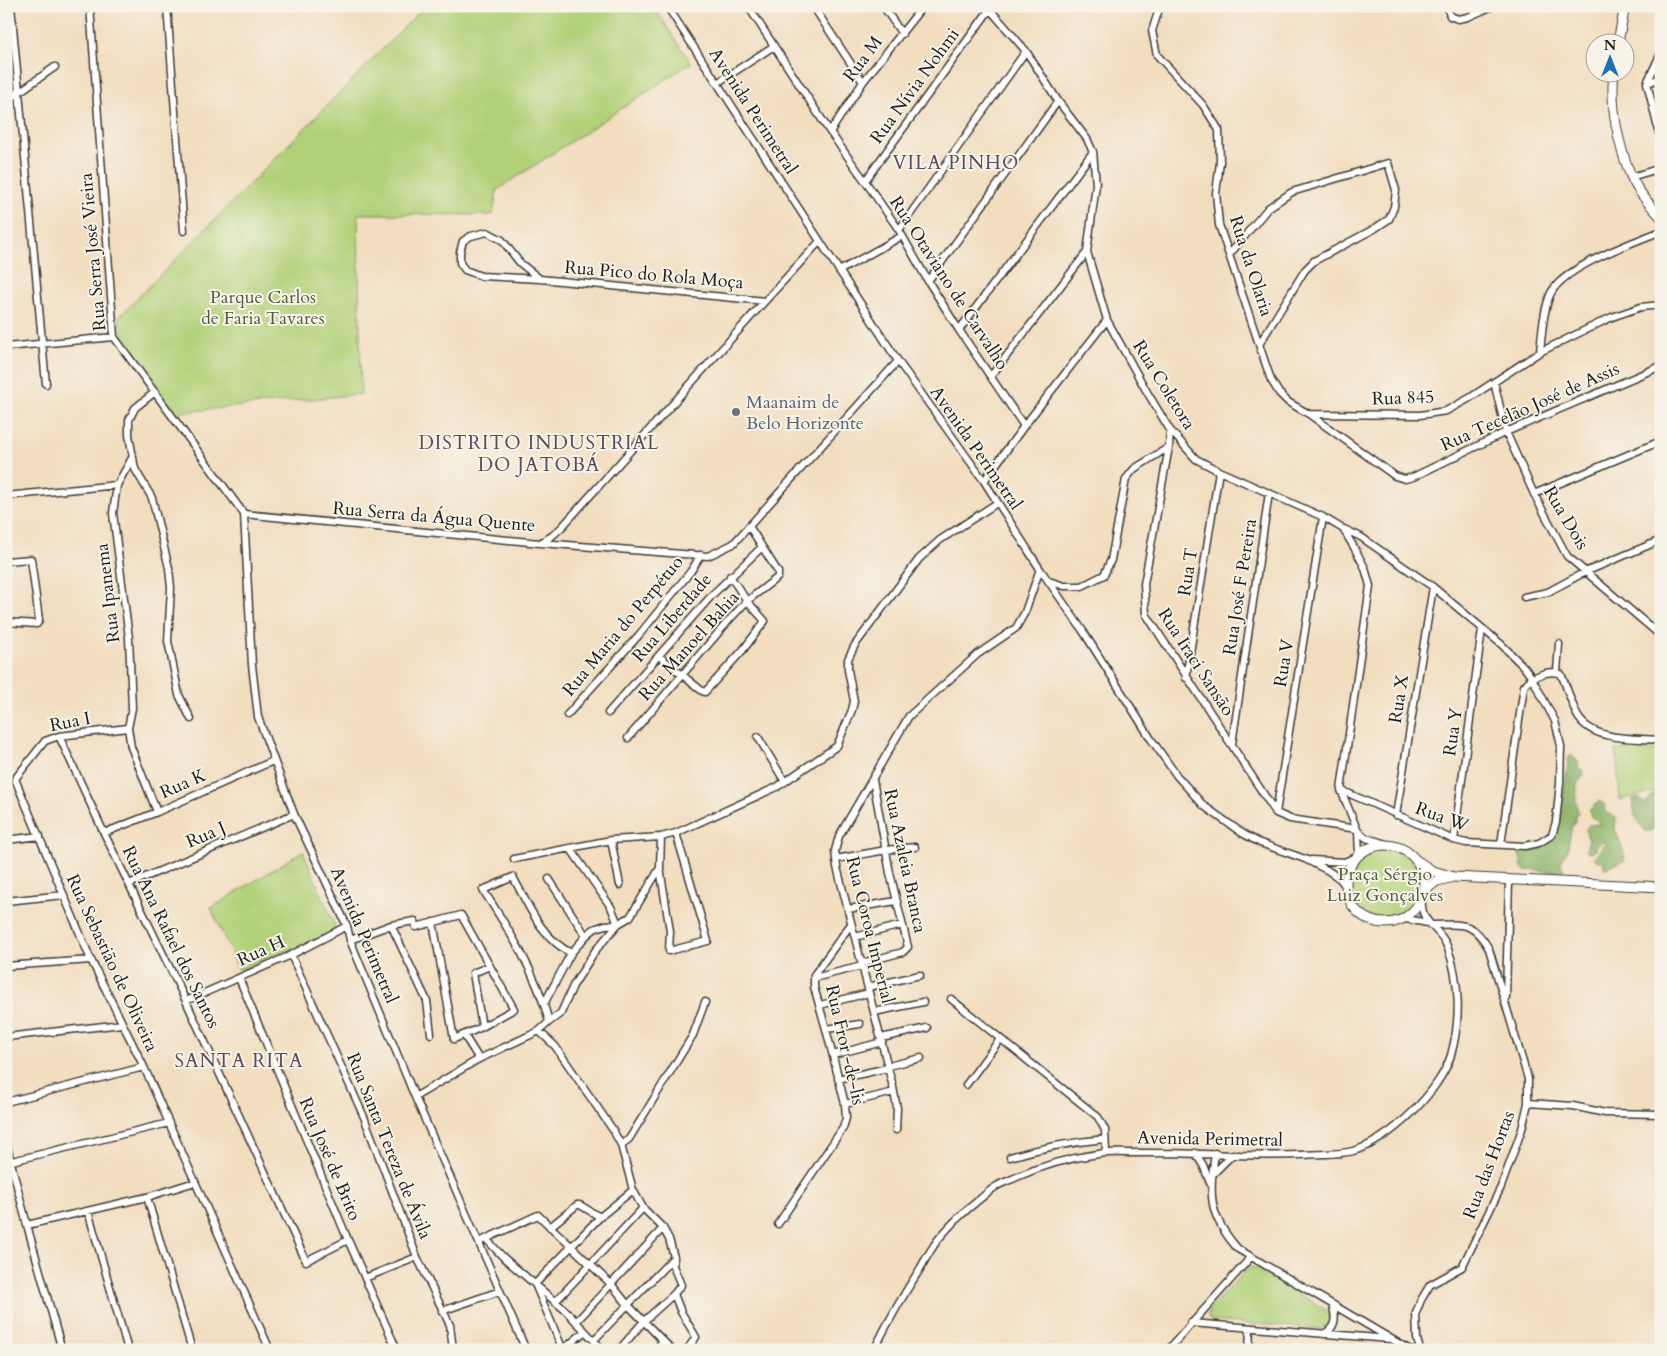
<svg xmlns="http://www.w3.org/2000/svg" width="1667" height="1356" font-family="Cardo,serif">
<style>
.green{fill:#b1d077;stroke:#66764a}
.forest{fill:#8cb268;stroke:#546742}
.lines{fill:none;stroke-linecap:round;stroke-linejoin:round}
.street-casing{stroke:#3c3934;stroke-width:9}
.secondary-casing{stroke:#3c3934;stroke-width:11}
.street{stroke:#fff;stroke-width:6}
.secondary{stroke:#fff;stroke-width:9}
.worship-dot{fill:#6b7280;stroke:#f7f3e8;stroke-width:2}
.labels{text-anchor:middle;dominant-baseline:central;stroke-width:4;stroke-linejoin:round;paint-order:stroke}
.street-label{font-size:18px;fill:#1c1c1c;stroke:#f7f3e8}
.park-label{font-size:18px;fill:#505b3c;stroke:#f7f3e8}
.worship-label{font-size:18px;fill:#5b616d;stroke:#f7f3e8;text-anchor:start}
.neighbourhood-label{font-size:19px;letter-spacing:1px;fill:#584c5a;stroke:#f7f3e8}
</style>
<rect width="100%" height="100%" fill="#f7f3e8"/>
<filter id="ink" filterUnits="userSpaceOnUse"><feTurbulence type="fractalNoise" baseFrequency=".02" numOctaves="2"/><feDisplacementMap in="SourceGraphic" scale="10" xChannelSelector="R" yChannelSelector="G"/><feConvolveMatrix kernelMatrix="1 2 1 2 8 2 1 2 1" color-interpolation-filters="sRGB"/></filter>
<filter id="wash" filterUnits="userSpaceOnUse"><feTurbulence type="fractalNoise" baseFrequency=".0096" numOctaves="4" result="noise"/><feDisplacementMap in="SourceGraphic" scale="20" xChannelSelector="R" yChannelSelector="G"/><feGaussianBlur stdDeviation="1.12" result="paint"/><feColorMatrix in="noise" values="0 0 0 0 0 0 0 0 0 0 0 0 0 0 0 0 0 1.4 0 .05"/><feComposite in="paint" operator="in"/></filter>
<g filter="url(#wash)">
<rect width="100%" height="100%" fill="#f2ddbf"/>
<path class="green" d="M425,6H653L691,63L497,190L493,215L358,214L361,394L173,413L122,332L118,318Z
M1616,750H1661V790L1620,800Z
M1350 884a35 35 0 1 1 70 0a35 35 0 1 1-70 0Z
M303,851L337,931L239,970L211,908Z
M1252,1267L1256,1268L1329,1312L1331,1318L1328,1326L1321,1329L1211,1321L1208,1316L1209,1309L1247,1269Z"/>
<path class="forest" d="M1571,755L1578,761L1579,770H1583L1584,775L1577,784C1578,789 1576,792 1576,797C1575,802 1578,807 1578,813L1575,815V823L1572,825L1567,852L1561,860V864L1564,870L1562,872L1524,870L1521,867L1522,863L1518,852C1527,848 1544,847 1550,841C1560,831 1566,773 1569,757Z
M1658,793L1661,794L1660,805H1657L1654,807C1657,814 1656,825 1652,831H1645L1635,816L1633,799L1639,798L1645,804L1652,795Z
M1599,801L1604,804L1607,813L1616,818L1615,829C1618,835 1619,839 1621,845C1623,852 1626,853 1624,861C1617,863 1611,868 1604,868L1603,860L1598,861L1594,858L1605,844L1603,842L1596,845V850L1591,853L1587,851V847L1589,838L1587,837L1586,829L1589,825L1599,824L1597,820L1591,817L1589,810Z"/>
</g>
<g filter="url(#ink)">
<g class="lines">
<g class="street-casing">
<path id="street" d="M11,6L46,384
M90,6L114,337L244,514
M167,6L184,231
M667,6L898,361L984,481L1040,569L1083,631L1151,739L1177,776L1204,806L1242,833L1260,843L1305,859L1327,870L1339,878L1346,886
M748,6L830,132L865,181L899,230L928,281L959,330L1024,426
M813,6L863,82
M883,6L902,34
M987,6L1026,51L1058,101L1087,139L1093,152L1096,185L1087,252L1107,320L1147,392L1170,430L1196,459L1219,471L1323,517L1343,529L1355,549L1365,568L1370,586L1341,790L1358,832L1359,855
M1160,6L1152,31L1157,55L1203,105L1219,130L1220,162L1216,193L1219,225L1271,380L1279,393L1288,402L1309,414L1395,476L1405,479L1413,477L1506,432L1661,366
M1447,6L1450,16L1458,19L1468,17L1493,6
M1661,53L1647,83L1661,141
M717,83L774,46
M1647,83L1661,78
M6,101L55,67
M830,132L863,82L923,6
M1631,177L1661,168
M865,181L990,9
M899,230L1026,51
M1229,255L1268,208L1292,192L1388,163L1396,190L1394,207L1389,219L1374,229L1314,261L1305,270L1260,343
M839,271L902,236
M540,279L520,263L502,240L487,232L471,236L463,241L460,252V263L465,270L481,276L540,279L765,301
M928,281L1058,101
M959,330L1093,152
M6,347L114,337
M1540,352C1542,333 1543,313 1550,295C1562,267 1632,243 1661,231
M991,376L1087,252
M1494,382L1506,432L1534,494L1567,556L1661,636
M155,392L135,408L129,420V435L135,469L152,498L169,568L171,588L168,641L179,695L191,719
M1309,414L1420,415L1446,411L1468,399L1540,352L1612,317L1641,307L1661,305
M1170,430L1169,447L1144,584L1146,614L1276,813L1290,819L1357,829
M984,481L1024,426L1107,320
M1534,494L1661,441
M6,496L117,485
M244,514L252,665L258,717L294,814L347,926L350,940L415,1097L526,1350
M244,514L540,543L552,536L562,527L765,301L820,241
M541,543L708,556L733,544L898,361
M6,561L31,559L39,620L37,624L6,622
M1049,581L1064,586H1082L1104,575L1111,560L1126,479L1134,469L1169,447
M1524,597L1548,592L1585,572L1661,540
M659,656L702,691L705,692L743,650L765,621L747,601L730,576
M1557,672L1559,644
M1186,678L1219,471
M608,713L713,594L762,547
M567,715L639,635L691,571L701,555
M128,728L132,708L129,638L113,513L117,485L132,458
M59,736L104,833L186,1001L306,1261L348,1240
M758,737L785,782
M628,738L730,619L747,601L778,577V572L749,526
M1232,744L1269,493
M15,779L91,960L144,1067L270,1350
M15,779L45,741L59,736L128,728L131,747L157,812
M1341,790L1454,840L1466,843L1525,846L1539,843L1552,835L1556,822L1560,783L1561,746L1555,721L1532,678L1524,667L1501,644L1433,587L1361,537L1344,529
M1276,813L1323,517
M1396,815L1433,587
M1359,832L1366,838L1390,845
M104,833L157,812L273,761
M6,840L40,836
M611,840L620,885
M1454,840L1482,629
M1501,844L1524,686C1532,676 1549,669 1561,674C1567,687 1571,702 1577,715C1592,742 1635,738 1661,740
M514,859L611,840L661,837L676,833L777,787L837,746L852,710L854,701L848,670V659L855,645L919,559L940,540L997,503
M836,859L886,850L915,847
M1311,860L1344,862L1357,857
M660,868L670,931L669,951L708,941L676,833
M549,879L586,936
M129,884L294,814
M6,901L64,895
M848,909L896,901
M1397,921L1406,919L1428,923
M391,925L415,921L416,927L461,915L514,1009L482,1027L454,1039L433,922
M855,937L902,925
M350,940L391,925L427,1001L431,1034
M291,955L364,1117L417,1257L450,1325L453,1350
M862,963L903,952L908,947L890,873L873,780
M6,966L91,960
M239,978L348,1240L397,1350
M814,978L862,966
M868,987L920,975
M1506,997L1509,880
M951,999L1098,1117L1105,1130L1106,1153
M186,1001L291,955L347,926
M545,1002L571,953L586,936L594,929L605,925L618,924L630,917L660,868L661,837
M820,1005L869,993
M874,1012L923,1002
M549,1022C537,974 510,931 483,890L513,877C529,906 541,938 571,953
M482,1027L473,973L490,966
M826,1029L860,1024
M539,1031L555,1046L613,1130L621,1145L629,1139L693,1035L705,1002
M464,1035L479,1059
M6,1037L122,1024
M881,1038L927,1028
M833,1055L882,1042
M888,1066L921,1058
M838,1079L888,1068
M966,1085L1000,1039
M415,1097L479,1059L539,1031L549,1022L561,1013L573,986L595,951L618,924L611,907L570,848
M6,1102L144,1067
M1528,1103L1573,1106L1605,1113L1661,1114
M845,1104L894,1092
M896,1130L897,1108L893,1087L837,867L835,851L839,836L909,716L978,654L1016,628L1025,612L1040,569
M6,1143L27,1225L62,1350
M621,1145L633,1190L643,1208L663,1228L669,1239L674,1257L673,1266L681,1285L674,1294L681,1312L696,1337L687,1350
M1195,1153L1203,1165L1210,1183
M1215,1153C1209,1196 1208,1215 1238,1249L1410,1350
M1010,1157C1043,1147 1072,1142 1105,1139
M12,1161L169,1123
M1212,1175L1233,1154
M147,1197L192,1350
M88,1211L128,1350
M778,1224L843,1128L846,1118L845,1104L826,1029L814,987V975L851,924
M27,1225L147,1197L195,1182
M550,1227L577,1205H580L600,1217
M486,1239L504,1258L565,1310L603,1350
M479,1242L538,1215L612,1285L628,1305L672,1350
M365,1278L417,1257
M555,1302L643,1208
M442,1311L500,1291
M576,1322L663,1228
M1191,1323L1390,1339
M1324,1334C1337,1327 1336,1316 1332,1304
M594,1340L674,1257
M563,1350L535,1284L600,1217L633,1190
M563,1350L585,1331
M619,1350L644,1321L674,1294
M655,1350L663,1341
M874,1350C888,1322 903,1295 920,1269C926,1258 933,1245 941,1236C953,1222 966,1210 980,1199C985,1195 991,1189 997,1186C1003,1182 1011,1180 1017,1177C1043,1165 1069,1158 1098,1154C1110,1152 1124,1153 1137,1153C1190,1152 1243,1157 1296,1155C1313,1154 1338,1155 1353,1151C1389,1142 1441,1090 1451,1055C1461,1020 1460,980 1447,946C1439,926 1419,924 1422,898
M1168,1350L1251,1257
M1249,1350L1250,1328
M1420,1350L1417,1339L1416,1313L1421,1300L1430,1285L1462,1267L1501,1187L1522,1129L1528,1103V1079L1489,949C1472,919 1461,925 1430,925"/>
</g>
<g class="secondary-casing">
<path id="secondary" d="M1618,42L1625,6
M1614,72C1610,106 1618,145 1631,176C1637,191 1650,205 1661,217
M1346 884a39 39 0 1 1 78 0a39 39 0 1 1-78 0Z
M1416,860L1433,871L1454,877L1661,887
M1424,891L1437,881L1450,878"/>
</g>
<use href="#street" class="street"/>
<use href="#secondary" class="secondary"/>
</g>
</g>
<circle class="worship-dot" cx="736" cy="412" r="5"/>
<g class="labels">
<g class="street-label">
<text transform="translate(863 59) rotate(-53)">Rua M</text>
<text transform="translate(915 86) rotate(-54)">Rua Nívia Nohmi</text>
<text transform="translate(753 111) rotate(57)">Avenida Perimetral</text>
<text transform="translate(93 252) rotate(-95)">Rua Serra José Vieira</text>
<text transform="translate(1251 266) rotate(72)">Rua da Olaria</text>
<text transform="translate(654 275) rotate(5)">Rua Pico do Rola Moça</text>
<text transform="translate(949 283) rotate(57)">Rua Otaviano de Carvalho</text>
<text transform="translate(1164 385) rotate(58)">Rua Coletora</text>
<text transform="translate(1403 398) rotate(-2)">Rua 845</text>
<text transform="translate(1530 407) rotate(-24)">Rua Tecelão José de Assis</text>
<text transform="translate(976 448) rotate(55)">Avenida Perimetral</text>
<text transform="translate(434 517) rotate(5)">Rua Serra da Água Quente</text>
<text transform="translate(1566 518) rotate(59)">Rua Dois</text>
<text transform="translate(1188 572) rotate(-81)">Rua T</text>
<text transform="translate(1240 587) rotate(-81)">Rua José F Pereira</text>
<text transform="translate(108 593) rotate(-97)">Rua Ipanema</text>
<text transform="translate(672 618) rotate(-49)">Rua Liberdade</text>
<text transform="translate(623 626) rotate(-50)">Rua Maria do Perpétuo</text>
<text transform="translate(689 646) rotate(-48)">Rua Manoel Bahia</text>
<text transform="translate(1196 662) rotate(57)">Rua Iraci Sansão</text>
<text transform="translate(1284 663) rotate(-81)">Rua V</text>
<text transform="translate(1399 699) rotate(-81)">Rua X</text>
<text transform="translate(70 722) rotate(-11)">Rua I</text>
<text transform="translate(1453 732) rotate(-82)">Rua Y</text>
<text transform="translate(183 784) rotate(-24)">Rua K</text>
<text transform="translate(1442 817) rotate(20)">Rua W</text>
<text transform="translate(206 835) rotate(-23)">Rua J</text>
<text transform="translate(905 861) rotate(78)">Rua Azaleia Branca</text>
<text transform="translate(870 930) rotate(76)">Rua Coroa Imperial</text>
<text transform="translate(364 935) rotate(67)">Avenida Perimetral</text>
<text transform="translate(171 937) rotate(64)">Rua Ana Rafael dos Santos</text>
<text transform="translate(261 951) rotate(-24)">Rua H</text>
<text transform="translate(112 963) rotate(65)">Rua Sebastião de Oliveira</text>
<text transform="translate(845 1045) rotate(77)">Rua Fror -de-lis</text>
<text transform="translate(1210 1139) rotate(1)">Avenida Perimetral</text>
<text transform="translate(389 1146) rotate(68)">Rua Santa Tereza de Ávila</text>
<text transform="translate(330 1159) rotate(67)">Rua José de Brito</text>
<text transform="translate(1489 1165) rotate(-69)">Rua das Hortas</text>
</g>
<g class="park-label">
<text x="263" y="297">Parque Carlos<tspan x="263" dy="21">de Faria Tavares</tspan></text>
<text x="1385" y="874">Praça Sérgio<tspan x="1385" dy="21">Luiz Gonçalves</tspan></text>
</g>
<g class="worship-label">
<text x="746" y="402">Maanaim de<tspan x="746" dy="21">Belo Horizonte</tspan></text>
</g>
<g class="neighbourhood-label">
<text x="956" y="163">VILA PINHO</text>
<text x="539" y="443">DISTRITO INDUSTRIAL<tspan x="539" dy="22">DO JATOBÁ</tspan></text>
<text x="239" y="1061">SANTA RITA</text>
</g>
</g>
<rect width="1667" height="1356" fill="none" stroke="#f7f3e8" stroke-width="25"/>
<g transform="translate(1610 58)"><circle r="24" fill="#f7f3e8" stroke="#9f9d96"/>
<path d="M0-4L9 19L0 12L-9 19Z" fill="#1f6fb2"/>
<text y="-8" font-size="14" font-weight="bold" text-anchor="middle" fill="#1c1c1c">N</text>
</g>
</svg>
